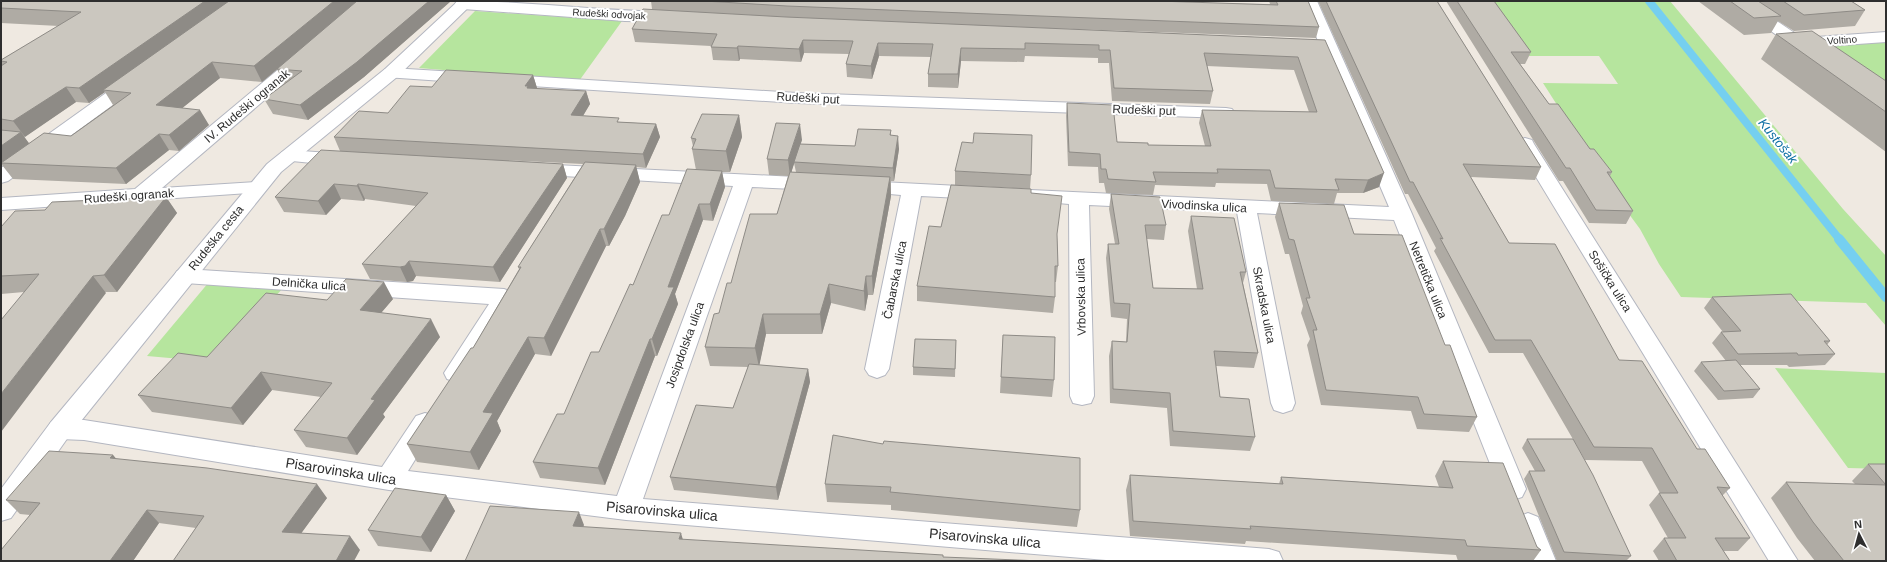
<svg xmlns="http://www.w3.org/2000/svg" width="1887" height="562" font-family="Arial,sans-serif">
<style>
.green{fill:#b6e59e}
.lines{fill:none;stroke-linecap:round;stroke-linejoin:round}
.stream-far1{stroke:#75cff0;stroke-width:8}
.stream{stroke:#75cff0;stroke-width:10}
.street-casing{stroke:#b4b7c1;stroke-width:2}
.secondary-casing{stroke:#b4b7c1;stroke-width:2}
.street{fill:#fff;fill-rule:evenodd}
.secondary{fill:#fff;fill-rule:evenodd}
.wall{fill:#afaba4;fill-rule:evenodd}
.shaded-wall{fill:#8e8b86}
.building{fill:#cbc7bf;stroke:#8e8b86}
.labels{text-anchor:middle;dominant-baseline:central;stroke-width:4;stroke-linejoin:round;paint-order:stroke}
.far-street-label{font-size:10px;fill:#2e2e2e;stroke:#fff}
.street-label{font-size:12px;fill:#2e2e2e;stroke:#fff}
.water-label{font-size:13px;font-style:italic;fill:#0d6fa3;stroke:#fff}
.near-street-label{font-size:14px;fill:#2e2e2e;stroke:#fff}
</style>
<rect width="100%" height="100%" fill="#efe9e1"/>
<path class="green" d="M1486,1H1670L1843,209L1886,256V326L1866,303L1681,297L1659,264L1640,229L1612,191L1543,83L1618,84L1599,56H1529Z
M475,11L622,21L579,81L419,68Z
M1886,42V95L1827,50L1836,46Z
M209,282L283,288L215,362L147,356Z
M1775,368L1886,373V469L1848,468Z"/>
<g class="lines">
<path class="stream-far1" d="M1649,1L1840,240"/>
<path class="stream" d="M1839,239L1886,297"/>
<g class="street-casing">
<path id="street" d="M457,1C528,1 598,11 669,12L675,14L677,17L675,20L669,22L625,21L463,9L457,7L455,4Z
M1301,1H1317L1412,214L1526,489L1522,497L1513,500L1504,497L1500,489L1394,220L1257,213L1295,403L1292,410L1283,413L1274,410L1271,403L1237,212L1089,205L1094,396L1091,403L1082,405L1073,403L1070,396L1069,204L1024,200L1021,196L1024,192L1031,190L1389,207Z
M1729,1H1747L1802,38L1886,32V42L1815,47L1817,50L1815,54L1809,55L1803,54Z
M304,52L310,53L312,57L310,61L162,188L257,182L264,184L267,188L264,192L1,210V198L135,189L298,53Z
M391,68L472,73L478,74L481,78L478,82L472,83L385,77L382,73L385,69Z
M506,75L797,93L1226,108L1232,109L1235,113L1232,117L1226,118L797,103L500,84L497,80L500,76Z
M133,77L139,78L142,82L139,86L8,181L1,183V168L127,78Z
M1525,138L1532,140L1534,144L1798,561H1769L1516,144L1518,140Z
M289,150L342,154L349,156L352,160L349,164L342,166L282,160L279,156L282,152Z
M536,164L815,178L822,180L825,184L822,188L815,190L752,187L643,499L1269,549L1279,552L1283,561H1118L626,520L389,490L84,440L60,439L51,436L47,429L51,422L60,419L84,420L382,467L416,416L425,413L434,416L438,423L408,471L617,496L733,186L529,174L526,170L529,166Z
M862,181L979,187L986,189L989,193L986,197L979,199L921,196L889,369L885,375L877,378L869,375L865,369L901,195L855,191L852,187L855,183Z
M185,269L504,289L512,292L515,297L465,379L456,382L447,379L444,373L489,304L185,283L177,281L174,276L177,271Z
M1528,513L1538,517L1556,561H1528L1514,525L1518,517Z"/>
</g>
<g class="secondary-casing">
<path id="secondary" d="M458,1H475L397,77L281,172L69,436L11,518L1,521V489L51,422L267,164L385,69Z"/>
</g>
<use href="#street" class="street"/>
<use href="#secondary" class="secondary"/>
</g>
<path class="wall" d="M1,1H451L364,77L308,120L273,114L264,99L284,84L277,69L262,82L220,78L182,108L209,125L179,151L169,150L126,184L13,179L2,165L1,166V66L2,65L1,63V60L59,26L1,23ZM105,92L113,105L71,136L29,143L24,137L76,102L89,103Z
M651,1H1039L1270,4L1269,1H1308L1319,27L1316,38L1047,28L1325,40L1379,187L1363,193H1337L1334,204L1271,201L1267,184L1216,183L1215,187L1155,185L1153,195L1106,193L1104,183H1099L1098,167L1068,166L1066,116L1067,103L1117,142L1148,145L1205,146L1199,123L1202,110L1309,112L1294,70L1207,66L1213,91L1210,104L1112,101L1109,63H1098V58L1025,56L1024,62L961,61L958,88L928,87V74L931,57L879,56L872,79L847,77L846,64L849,54L804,53L801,62L740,59L739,61L713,60L711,46L635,42L632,29L652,9Z
M1318,1H1437L1541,167L1535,180L1471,177L1509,243L1619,360L1697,449L1730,488L1722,496L1750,538L1738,551H1723L1730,561H1659L1653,551L1664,538H1668L1649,505L1659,493H1660L1642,461L1585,460L1523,353H1489L1434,251L1436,248L1408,194H1405Z
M1446,1H1494L1531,52L1525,64H1520L1549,104L1612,172L1610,176L1633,211L1626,224L1589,223L1563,181H1559Z
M1698,1H1851L1865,10L1855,26L1794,31L1778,21L1771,33L1744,35Z
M1776,34L1886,81V152L1761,59Z
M533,75L537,88V89L586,91L590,104L583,116L620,122L656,124L660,137L646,168L636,167L640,182L625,216L609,246H606L551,356L535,354L497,421L501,431L479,470L417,462L407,444L473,348L519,269L518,267L583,164L502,160L563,164L567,178L500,282L416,276L413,281L407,282L370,279L362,264L416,206L365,199L364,201L341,199L326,215L284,212L275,197L340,151L334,137L388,113L432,87Z
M739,115L742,137L730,172H722L725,187L713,221L703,220L675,294L678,304L657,356H655L605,485L540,478L533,462L564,414L599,352L669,215L696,170L692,149L693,146L691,138Z
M891,130V135L899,149L894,181H891V196L873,295H868L865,311L831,303L822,334H766L759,365L808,369L810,382L778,500L674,490L670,477L733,408L748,367L710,366L705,347L731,283L777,214L788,176L769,175L767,159L802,140L800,144L855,146ZM794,163L796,172H792V170Z
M955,171L1031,175L1030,189L955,185Z
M1031,193L1057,236L1058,266L1056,282H1055V297L1053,313L917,301V286L941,227Z
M1111,194L1166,225L1164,240L1147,239L1153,288L1197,289L1188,231L1191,216L1246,272L1243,283L1258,353L1254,368L1216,366L1220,397L1255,437L1250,451L1170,446L1167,408L1110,403L1109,356L1112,341L1126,342L1127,319L1111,317L1106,258L1108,244H1115L1109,209Z
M166,197L177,213L117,292H24L1,294V227L45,210Z
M1279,203L1354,234L1445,345L1477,417L1469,432L1417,429L1411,411L1321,405L1307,345L1310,339L1301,313L1303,306L1289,254H1285L1275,217Z
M1712,297L1830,341L1827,345L1835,354L1825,365L1789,367L1787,365H1740L1760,389L1753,398L1718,400L1694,371L1701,362L1726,361L1712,343L1721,332H1723L1704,308Z
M393,299L381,313L440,337L383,414L385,417L357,455L306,447L294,430L321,397L272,390L243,425L152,412L138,395L207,357L327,300Z
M1003,335L1054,380L1052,397L1000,393Z
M956,340L955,377L913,375V367Z
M833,435L1080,510L1077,527L891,510V505L827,502L825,484Z
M1527,439L1631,556L1626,561H1557L1524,479L1529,471H1535L1522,448Z
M113,455L116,459L327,498L301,533L360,550L196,528L159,523L133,561H1L30,515L20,514L6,500Z
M1443,461L1541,550L1533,561H1458L1456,555L1246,541L1245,544L1130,536L1126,490L1130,475L1279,484L1281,477L1439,487L1435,476Z
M1868,464H1886V561H1815L1797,538L1771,498L1786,482L1855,484L1852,481Z
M446,495L455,511L431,552L378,546L368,530Z"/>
<path class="shaded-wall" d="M205,1H233L103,90L105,92L89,103L79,88Z
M334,1H359L262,82L254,66Z
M429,1H451L364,77L308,120L300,105Z
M803,40L804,53L801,62L799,49Z
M878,43L879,56L872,79L871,66Z
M738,46L740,59L739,61L737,48Z
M961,48V61L958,88V74Z
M212,62L220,78L166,121L156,105Z
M533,75L537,88L532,96L525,86Z
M66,87L76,102L25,137L13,121Z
M586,91L590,104L575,129L571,115Z
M200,110L209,125L179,151L169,135Z
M739,115L742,137L730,172L726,151Z
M656,124L660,137L646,168L643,154Z
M800,124L802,140L790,176L788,160Z
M21,132L30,145L1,163V146Z
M159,134L169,150L126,184L116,168Z
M898,136L899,149L894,181L893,168Z
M563,164L567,178L500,282L493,267Z
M636,165L640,182L625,216L609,246L604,229Z
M722,171L725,187L713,221L710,204Z
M1384,173L1379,187L1363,193L1368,180Z
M890,177L891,196L873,295L872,276Z
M334,184L341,199L326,215L318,201Z
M358,184L365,199L364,201L357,186Z
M166,197L177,213L117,292L104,275Z
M699,204L703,220L675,294L678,304L657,356L652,339L668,287Z
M600,229L606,246L551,356L544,338Z
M409,261L416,276L413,281L407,282L400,267Z
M93,276L106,293L1,432V394Z
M866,276L868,295L865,311L864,291Z
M384,282L393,299L369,327L360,310Z
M829,284L831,303L822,334L820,314Z
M763,314L766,334L759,367L755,348Z
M431,319L440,337L383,414L385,417L357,455L347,438L371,399Z
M528,337L535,354L497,421L501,431L479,470L470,452L483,412Z
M650,339L655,356L605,485L598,468Z
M808,369L810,382L778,500L776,487Z
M261,372L272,390L243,425L231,408Z
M113,455L125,469L110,458Z
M317,484L327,498L292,546L282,532Z
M446,495L455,511L431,552L421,537Z
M147,510L159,523L133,561H110Z
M579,512L584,525L579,539L573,526Z
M681,533L685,547L679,539Z
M350,536L360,550L354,561H336Z"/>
<path class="building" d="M1,1H205L79,88L66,87L13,121L1,119V66L7,62L1,61V60L81,12L1,8Z
M229,1H334L254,66L212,62L156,105L200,110L169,135L159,134L116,168L1,163L44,133L71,136L131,93L103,90Z
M357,1H429L357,62L300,105L264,99L302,71L277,69Z
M704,1H1157L1278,5L1276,1H1308L1319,27L787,6Z
M1326,1H1437L1541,167L1463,164L1509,243L1555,244L1619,360L1642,361L1697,449H1705L1730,488L1717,487L1750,538H1715L1730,561H1677L1664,538H1686L1659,493H1678L1652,448L1594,447L1531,340H1495L1440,238L1443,239L1413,182H1410Z
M1457,1H1494L1531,52H1511L1549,104H1558L1590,149H1594L1612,172H1607L1633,211L1596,210L1570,168H1566Z
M1730,1H1758L1781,16L1754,18Z
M1783,1H1851L1865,10L1804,15Z
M643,9L786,17L1325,40L1384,173L1368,180L1335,179L1339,190L1275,188L1270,170L1217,169L1218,173L1153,172L1156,182L1108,179L1106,169H1101L1100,154L1069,152L1067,103L1113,105L1117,142L1148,143V145L1211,146L1202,110L1317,112L1298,57L1204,53L1213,91L1114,88L1110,50H1099V45L1025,43V49L961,48L958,74H928L933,44L878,43L871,66L846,64L853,41L803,40L799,49L738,46L737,48L711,47L717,34L632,29Z
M1812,31L1886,81V112L1776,34Z
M446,70L533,75L525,86H528L527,88L586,91L571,115L619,118L617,122L656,124L643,154L334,137L359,111L388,113L410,86L432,87Z
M702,114L739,115L726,151L692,149L696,139L691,138Z
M776,123L800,124L788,160L767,159Z
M858,129L891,130L890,135L898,136L893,168L794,162L800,144L855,146Z
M1,130L21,132L1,146Z
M974,133L1032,135L1031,175L955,171L962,142L973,143Z
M321,150L563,164L493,267L409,261L405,266L400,267L362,264L428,193L358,184L357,186L334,184L318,201L275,197Z
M585,162L636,165L620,198L604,229H600L544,338L528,337L483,412L493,413L470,452L407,444L471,348H473L521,267H518Z
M687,169L722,171L710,204H699L668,287H674L652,339H650L598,468L533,462L557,414H564L591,352H599L630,284L633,285L662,215H669Z
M790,172L890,177L872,276H866L864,291L829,284L820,314H763L755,348L705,347L714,314L719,313L727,283H731L750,214H777Z
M951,185L1031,189V193L1062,196L1057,234L1058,266H1055V297L917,286L929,226L941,227Z
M1111,194L1160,197L1166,225H1145L1153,288L1203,289L1191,216L1234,218L1246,272H1240L1258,353L1214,351L1220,397L1249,399L1255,437L1173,431L1170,393L1113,389L1112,341L1127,342L1130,304L1114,303L1108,244H1119Z
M166,197L104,275L93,276L1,394V320L39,274L1,276V227L15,211L45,210L52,202Z
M1279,203L1344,205L1354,234L1402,235L1445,345H1450L1477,417L1424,414L1418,397L1326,390L1313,330H1317L1306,298H1310L1294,240L1289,239Z
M346,279L384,282L360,310L431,319L371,399L375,400L347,438L294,430L332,383L261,372L231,408L138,395L178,353L207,357L266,293L327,300Z
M1791,294L1830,341H1824L1835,354L1798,355L1797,353L1738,354L1721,332L1741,331L1712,297Z
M1003,335L1055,337L1054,380L1001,377Z
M915,339L956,340L955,369L913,367Z
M1736,360L1760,389L1724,391L1701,362Z
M749,364L808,369L776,487L670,477L696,405L733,408Z
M833,435L883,444L884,441L1080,458V510L890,492L891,487L825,484Z
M1527,439H1573L1593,475L1631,556L1564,552L1529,471H1545Z
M49,451L113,455L110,458L207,468L317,484L282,532L350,536L336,561H173L204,516L147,510L110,561H1V550L40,503L6,500Z
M1443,461L1503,463L1537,547L1541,550L1467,546L1465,540L1250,526L1251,529L1133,521L1130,475L1283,484L1281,477L1453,488Z
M1868,464H1886V561H1844L1813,522L1786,482L1886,485Z
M395,488L446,495L421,537L368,530Z
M490,506L579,512L573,526L681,533L679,539L943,555V557L1042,561H465Z"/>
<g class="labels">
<g class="far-street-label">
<text transform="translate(609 14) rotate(3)">Rudeški odvojak</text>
<text transform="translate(1842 40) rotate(-4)">Voltino</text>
</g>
<g class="street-label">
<text transform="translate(808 98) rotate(3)">Rudeški put</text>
<text transform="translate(247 106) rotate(-40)">IV. Rudeški ogranak</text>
<text transform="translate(1144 110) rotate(2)">Rudeški put</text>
<text transform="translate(129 196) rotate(-4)">Rudeški ogranak</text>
<text transform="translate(1204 206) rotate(3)">Vivodinska ulica</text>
<text transform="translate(216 238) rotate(-51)">Rudeška cesta</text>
<text transform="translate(895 280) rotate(-79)">Čabarska ulica</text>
<text transform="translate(1428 280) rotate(68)">Netretička ulica</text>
<text transform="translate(1610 281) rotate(58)">Sošička ulica</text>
<text transform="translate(309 284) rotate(4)">Delnička ulica</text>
<text transform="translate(1081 297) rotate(-91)">Vrbovska ulica</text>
<text transform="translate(1264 305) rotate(79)">Skradska ulica</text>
<text transform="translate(685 345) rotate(-70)">Josipdolska ulica</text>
</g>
<g class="water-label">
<text transform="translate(1778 141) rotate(51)">Kustošak</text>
</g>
<g class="near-street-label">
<text transform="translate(341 471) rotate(9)">Pisarovinska ulica</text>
<text transform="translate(662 511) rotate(5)">Pisarovinska ulica</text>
<text transform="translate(985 538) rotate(5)">Pisarovinska ulica</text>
</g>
</g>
<rect width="1887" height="562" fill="none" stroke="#2e2e2e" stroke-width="4"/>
<g transform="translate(1859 534) rotate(354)" stroke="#ffffff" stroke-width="3" paint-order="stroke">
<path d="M0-3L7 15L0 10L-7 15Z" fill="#2e2e2e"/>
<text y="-6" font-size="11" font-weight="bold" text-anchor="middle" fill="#2e2e2e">N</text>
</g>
</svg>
